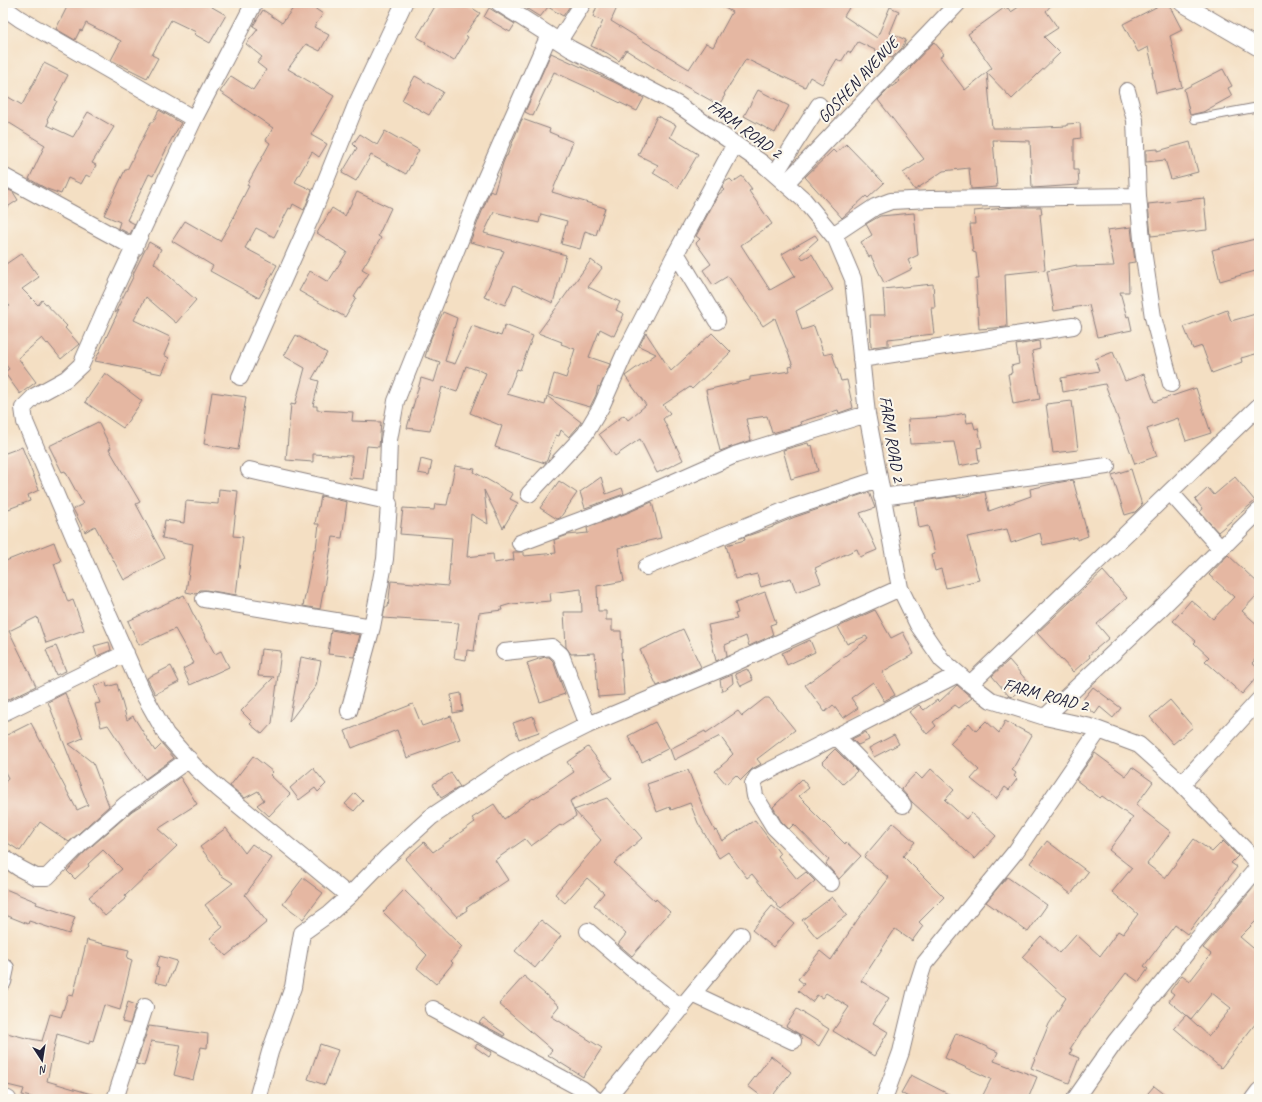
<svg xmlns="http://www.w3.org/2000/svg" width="1262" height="1102" font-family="Caveat,sans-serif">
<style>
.building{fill:#e5b7a2}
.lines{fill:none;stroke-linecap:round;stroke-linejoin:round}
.service-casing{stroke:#8b807f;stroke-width:10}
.minor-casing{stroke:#8b807f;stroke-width:18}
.service{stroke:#fff;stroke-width:8}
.minor{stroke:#fff;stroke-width:16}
.labels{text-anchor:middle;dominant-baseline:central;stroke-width:4;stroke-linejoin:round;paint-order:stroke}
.street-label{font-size:17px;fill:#22223b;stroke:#fbf7ec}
</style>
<rect width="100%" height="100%" fill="#fbf7ec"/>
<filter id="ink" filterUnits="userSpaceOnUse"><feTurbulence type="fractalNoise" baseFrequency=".025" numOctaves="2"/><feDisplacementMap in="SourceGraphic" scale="8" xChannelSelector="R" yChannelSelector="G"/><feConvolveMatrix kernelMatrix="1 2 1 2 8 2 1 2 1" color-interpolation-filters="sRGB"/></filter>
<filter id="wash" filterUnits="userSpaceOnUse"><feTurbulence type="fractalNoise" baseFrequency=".012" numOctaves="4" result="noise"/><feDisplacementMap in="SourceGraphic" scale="16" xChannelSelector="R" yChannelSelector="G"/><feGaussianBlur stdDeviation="0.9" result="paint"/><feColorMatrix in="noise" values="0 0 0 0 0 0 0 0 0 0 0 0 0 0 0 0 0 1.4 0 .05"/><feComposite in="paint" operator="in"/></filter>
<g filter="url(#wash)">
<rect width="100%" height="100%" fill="#f4dfc3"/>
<g id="blocks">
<path class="building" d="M69,3H205L226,15L210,43L194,34L196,32L171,20L152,55L158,58L147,78L111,60L121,41L86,23L82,31L80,30L75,40L56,29Z
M297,3H307L323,14L314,27L329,35L320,51L306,44L288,69L334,96L311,135L327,144L319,157L312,152L295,182L312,190L304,210L293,204L291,209L289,208L274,237L256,228L245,248L277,265L259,298L210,271L213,266L172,241L185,221L220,241L234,217H233L249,186L247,185L270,143L266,140L273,128L220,92L231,76L253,90L266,70L257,63L262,57L246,44L258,29L253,26L263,10L282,23Z
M437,3H464L480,13L465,35L468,37L454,61L425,44L426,42L417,37Z
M518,3H572L563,16L548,7L540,17Z
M598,3H619L611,21L689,69L706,43L713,47L732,12L716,3H852L844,16L877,38L890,7L899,11L890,33L906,40L902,48L892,58L858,42L851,53L848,51L841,62L837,59L822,84L810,77L805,87L746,59L724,94L725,95L719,105L674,80L626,50L619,61L607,53L591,46L603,21L593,17Z
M1025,3H1053L1046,11L1058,28L1044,37L1060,53L1012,99L987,73L992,128H1024L1067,126V124L1080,123L1081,138L1074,139V170H1078L1079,185L1032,188L1030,141L993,140L997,187L971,189L969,168L943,171L915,190L903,173L924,159L878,100L890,88L900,81L898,79L911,68L910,67L934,42L944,54L940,57L965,90L992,68L968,34L1004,8L1005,10L1008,8L1011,12Z
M1164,3H1168L1182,30L1170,36L1182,87L1156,93L1152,72H1154L1148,47L1138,52L1123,24Z
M489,8L515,24L510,32L484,17Z
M551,53L616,83L644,98L637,111L598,92L554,72L533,116L525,112Z
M44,63L68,75L55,100L57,101L47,119L49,121L47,125L73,137L88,112L114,127L92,163L96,165L90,177L86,175L81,184L68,178L61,194L47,189L29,179L45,145L3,119V94L22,105Z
M1223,69L1232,86L1228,88L1232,96L1203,112L1190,115L1184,89Z
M415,76L443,92L429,115L402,100Z
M758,90L789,106L775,133L744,116Z
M159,110L181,123L171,140L153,176L149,174L127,220L135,224L130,234L118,228L120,222L104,215L125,170H127L151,122H153Z
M657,116L676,125L670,137L698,154L678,188L653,173L658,165L638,155Z
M522,119L550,129L549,132L573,142L552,192L605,208L596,235L585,231L580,249L561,244L567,221L541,214L539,223L494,212L484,233L566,255L553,303L514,285L505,305L484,297L504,251L470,242L490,191L494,193L503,163L506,156H507Z
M385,131L419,150L406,174L371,155L356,181L342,173L357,148L353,144L360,134L377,145Z
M1190,142L1198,172L1171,179L1165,160L1146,162V150L1158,149V151Z
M846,144L884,183L868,198L866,196L842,218L805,177L833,150L836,153Z
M742,176L752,189L749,191L772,224L741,245L770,290L795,276L782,254L815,235L818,239L800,255L803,259L812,254L833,290L796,311L802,330L814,326L824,355L832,353L841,381L847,380L853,408L839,413L838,410L800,422L801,425L772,433L767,416L746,419L751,440L720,451L706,390L750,380V377L790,371L789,367L793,366L775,318L763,326L728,276L713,285L703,270L711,264L696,243L700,239L696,236L718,195L724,190L722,188L725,182L730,179L733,182Z
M9,190L13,192L18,200L3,210V194Z
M357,192L391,208L378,236L381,238L362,269L369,273L354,297L356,298L345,317L299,291L310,271L328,282L347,252L317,233L332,208L345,216Z
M1204,198L1207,230L1151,236L1148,204Z
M1015,207H1041L1042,214H1040L1045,270L1005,274L1007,327L979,329L976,279H979L976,253L973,252L970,224H975L974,211Z
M914,213L918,255L908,260L912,269L884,283L871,256L869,257L861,242L872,235L866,224L880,216Z
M1131,227L1135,262L1128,263L1129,292H1120L1127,317L1129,316L1132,330L1097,337L1089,305L1054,311L1047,271L1077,265V267L1114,266L1107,230Z
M1259,238V270L1220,281L1212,250Z
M149,242L161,249L154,263L196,300L176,323L146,297L134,320L170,337V341L164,355L169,358L162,374L95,361L119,310L115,313L134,275L133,274Z
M22,253L39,277L22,289L38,305L42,300L67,326L65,328L79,344L61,359L48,343L47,344L42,338L18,358L36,382L20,394L4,372L9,369L3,361V311L10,306L3,299V266Z
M591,260L602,268L588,287L620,302L616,310L624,314L614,336L600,329L589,357L610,364L600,387L598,386L596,395L590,407L548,395L554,374L566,378L575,349L561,344L562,342L538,333Z
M933,284L935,308H931L934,334L888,339V345L871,347L870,315H885L883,289Z
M1227,310L1231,321L1259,313V353L1241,358L1242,362L1212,373L1202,346L1193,349L1184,327Z
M443,312L457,318L445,361L455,364L472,326L501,336L505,325L533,336L520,370L517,369L507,394L545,405L547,396L581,422L577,428L569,437L561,430L559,436L556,435L547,460L545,463L495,447L502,426L470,413L486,373L466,366L457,392L442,387L430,431L407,428L421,378L434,382L440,362L425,357L431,338Z
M646,333L671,371L712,333L731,352L692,389L690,387L663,405L670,413L663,419L683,460L657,473L640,439L615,456L599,434L624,415L628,420L646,405L625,376L656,354L639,346Z
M296,335L327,353L312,379L319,381L313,406H317V410L353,412L352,421L381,422L379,447L367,446L363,479L349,478L352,456L313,454V462L286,460L291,404L295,405L305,368L284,356Z
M1039,341L1040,349L1032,351L1040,399L1013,404L1008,374L1012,373L1011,366L1019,364L1016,345Z
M1113,352L1125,381L1144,374L1154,402L1196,388L1211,433L1186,441L1178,418L1147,429L1157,456L1135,464L1105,384L1063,392L1061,378L1099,371L1095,359Z
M105,373L142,401L123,428L85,402Z
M212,392L246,397L238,450L204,444Z
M1072,401L1078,450L1053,453L1046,404Z
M965,413L967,423L973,422L975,429L978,428L982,447L977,448L979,462L959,466L954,442L910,444L908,419L946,417Z
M98,422L111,448L109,449L140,502L136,504L165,558L124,580L95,526L85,532L73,509L83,504L65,471L62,472L49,446Z
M808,443L809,446L812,445L818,471L791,479L783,450Z
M22,447L39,490L28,495L30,501L3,511V454Z
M421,459L432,462L429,475L418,473Z
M455,466L475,469L474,472L513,494L510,499L518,503L503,528L484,490L488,524L471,514L467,557L493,554L494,563L514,560L513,552H524V556L556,553L554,540L568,535L588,533L587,528L627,513L652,502L661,538L618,548L624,581L597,586L598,611H606V620H612V631H621L622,652H621L624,695L598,697L595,653L571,654L566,647L564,612H582L581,589L550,593L551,601L511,604L501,607L502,610L479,613L474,651L467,650L466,660L454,658L459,623L383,618L385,607H388L391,581L448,586L452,538L400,534L403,508L434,510L435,504L447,505Z
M1131,469L1142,505L1135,512L1125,515L1112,475Z
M601,477L606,494L622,488L624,494L585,508L580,492Z
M1235,477L1255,501L1218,532L1200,512L1202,508L1195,500L1208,488L1214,495Z
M1073,480L1088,536L1077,540V537L1043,545L1040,533L1011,543L1007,529L967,537L979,580L946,588L941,569L935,571L931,555L935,554L928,526L919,528L915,502L957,496V498L985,492L989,511L1031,496L1030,489L1056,483Z
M559,481L577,493L560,518L557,519L540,508Z
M219,489L238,491L233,536L243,537L236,595L206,590H200L196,594L186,592L193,544L162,538L165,520L184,523L186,501L218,504Z
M869,492L875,508L860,513L877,550L860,557L857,549L815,568L821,583L796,592L791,578L761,587L757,574L735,579L726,545L745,540L744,537L773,527V526L795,517Z
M321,496L347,502L342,538L333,537L320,609L303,606L314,549H316L319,524H315L318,507H319Z
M54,542L61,561L54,564L68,602L73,600L84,630L46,643L37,617L9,631L36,686L3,702V562Z
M1228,555L1259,584V593L1242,611L1259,626V655L1252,663L1259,669V675L1242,694L1205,661L1209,657L1194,643L1196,641L1173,621L1191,600L1213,619L1234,597L1209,575Z
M1103,571L1127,598L1097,624L1109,638L1089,655L1090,657L1073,672L1037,633Z
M765,592L776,623L770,625L773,635L749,646L746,636L725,645L727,656L716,661L708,625L737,619L735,614L738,613L735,603Z
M184,595L192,612L215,654L221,651L229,667L190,685L183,669L194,663L175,629L139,645L128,621Z
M875,610L891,638L903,632L914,654L882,672L895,695L884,701L873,682L851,698L858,708L843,718L833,705L825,712L805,685L868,639L866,636L847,644L838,627Z
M683,629L701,667L657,686L640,650Z
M331,630L360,635L354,657L328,654Z
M810,640L815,652L787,665L782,653Z
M109,642L111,650L97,656L94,646Z
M56,646L66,671L56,675L46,650Z
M261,649L281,651L272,723L262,734L250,724L252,722L241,711L274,677L258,676Z
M301,657L321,661L316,686L289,722Z
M545,657H549L553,661L565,694L540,702L527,663Z
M1009,660L1028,682L1012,697L1009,696L992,676Z
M171,666L179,682L155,694L147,678Z
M747,669L753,680L741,686L735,674Z
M732,675L733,683L722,692L720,680Z
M106,682L107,687L117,684L127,720L133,716L155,751L162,744L174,758L145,779L127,754L108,725L101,727L95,704L100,703L94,686Z
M957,685L972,698L959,708L955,705L933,722L936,726L927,734L909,712L919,705L924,710L937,700L939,702Z
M1093,687L1121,708L1113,718L1100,707L1095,714L1081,702Z
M65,693L83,738L69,744L93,763L109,806L69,842L40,822L20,851L3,840V785L8,778L3,768V737L31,723L77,810L88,805L48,702Z
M461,693L463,711L453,713L451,695Z
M765,698H769L795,730L757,759L761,764L752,769L741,780L736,775L726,784L715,771L728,760V759L733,754L720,736L674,760L670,749L705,731L706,733L738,711L742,716Z
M1170,700L1193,727L1173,744L1150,717Z
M413,704L422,726L451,716L460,739L407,758L397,730L352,748L345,731Z
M533,716L539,732L519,739L513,723Z
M986,721L999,733L1005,721L1032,735L1012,770L1016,773L1014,776L1017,779L1009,790L1005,787L996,799L971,779L979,770L950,743L969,723L976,731Z
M655,722L669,748L642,762L628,736Z
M866,732L869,740L858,745L852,739Z
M894,735L899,744L874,757L869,748Z
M588,747L612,778L570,801L576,816L561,826L560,825L531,846L525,839L495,860L508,880L466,908L467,910L457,917L405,859L424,842L433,852L475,822L472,818L494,804L504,819L533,798L534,799L574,772L567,762Z
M835,749L857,771L843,784L822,762Z
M1095,753L1126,776L1132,767L1153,782L1136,805L1171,832L1147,864L1165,878L1194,839L1212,852L1223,841L1238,856L1231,863L1237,867L1187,934L1175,925L1144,966L1148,969L1139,982L1126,973L1081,1032L1070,1049H1072L1070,1054L1079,1058L1069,1083L1031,1068L1049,1024L1066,998L1022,957L1041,936L1059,953L1076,934L1100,956L1118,931L1123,934L1138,914L1112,892L1132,868L1109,850L1133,818L1102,796L1100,798L1076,780Z
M253,756L273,772L270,775L290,794L269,816L257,805L264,800L258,791L245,798L230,786Z
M313,768L326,784L318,792L315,788L299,800L290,788Z
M931,769L954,790L945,800L966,819L971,813L996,836L975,859L912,802L901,789L916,773L922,779Z
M688,770L706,814L715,831L716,830L722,841L755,820L780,854L778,856L797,879L806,872L815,881L781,910L752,874L747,878L728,852L719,858L698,823L690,803L671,810L670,807L657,812L647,784Z
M451,773L460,787L441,798L433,784Z
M180,777L197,804L158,829L177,846L125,896L126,898L105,916L89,897L122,869L103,850L88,864L89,866L75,879L67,871L85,852L132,811L157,795V794Z
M802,779L809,788L799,796L811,808L810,809L845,844L846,842L861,856L839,879L826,864L829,860L794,824L789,829L781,821L773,807Z
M355,793L363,801L354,811L345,804Z
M607,798L642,838L614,863L655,901L656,899L670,912L632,956L618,944L626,934L594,905L604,893L587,878L565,903L555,894L601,840L574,810Z
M893,823L915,842L903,856L944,897L919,922L923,926L912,941L895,929L861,981L889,998L873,1023L888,1032L874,1056L833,1031L849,1007L826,993L822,998L817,995L812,1002L798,991L804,984L798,979L820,951L831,960L858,919L889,878L864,857Z
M226,828L245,853L252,844L272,858L245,895L267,922L226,956L210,938L223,927L205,905L233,883L219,874L220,873L200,847Z
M1047,841L1088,872L1071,894L1030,863Z
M1007,877L1047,905L1028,932L986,902Z
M303,878L323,893L303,919L283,904Z
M1259,881V918L1240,937L1259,953V1019L1221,1068L1174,1028L1186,1015L1209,1036L1231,1008L1212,993L1191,1019L1169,1001L1174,994L1170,991L1182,975L1190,981L1211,954L1203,948Z
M3,888L37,902L36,904L75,917L69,934L29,921L28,924L3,914Z
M404,890L462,947L451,961L453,963L436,984L417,968L427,955L383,912Z
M832,897L847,915L817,938L802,920Z
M772,906L794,923L773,947L752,930Z
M541,920L561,936L535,968L515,951Z
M87,940L129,950L127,958L132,960L120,1010L104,1005L93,1041L90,1040L89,1044L57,1034L47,1081L98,1096V1099H39L22,1095L24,1089L3,1084V1032L26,1038L42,1041L50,1014L61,1017L68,995L73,996Z
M160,956L177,961L173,972H172L167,985L155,982L159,968L156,967Z
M524,976L559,1006L551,1016L602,1048L583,1077L548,1055L552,1050L499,1004Z
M128,1002L136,1005L130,1024L122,1022Z
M797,1009L829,1029L819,1046L786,1026Z
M483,1018L505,1034L504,1036L479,1023Z
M149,1026L208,1034L207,1048L201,1047L193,1080L174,1075L181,1045L151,1041L144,1066L136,1064Z
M956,1033L998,1052L994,1061L1037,1077L1028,1099H981L991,1079L945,1058Z
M320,1044L338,1050L325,1085L308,1079Z
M477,1044L492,1052L489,1057L475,1047Z
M771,1056L791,1072L770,1099H765L748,1086Z
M911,1075L958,1099H912L901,1093Z
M1154,1086L1171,1099H1143Z"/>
</g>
</g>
<g filter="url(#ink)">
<use href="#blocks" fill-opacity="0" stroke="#8b807f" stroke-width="1"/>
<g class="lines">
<g class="service-casing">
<path id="service" d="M1195,119L1259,107"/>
</g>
<g class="minor-casing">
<path id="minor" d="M254,3L194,119L110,299L81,365L66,379L35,396L23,408L25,422L74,537L144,695L166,734L196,768L219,789L349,896
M499,3L571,49L677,104L762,163L803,199L836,239L853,279L867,414L900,588L918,625L942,660L970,684L991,700L1045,717L1091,727L1139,745L1177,779L1251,856L1259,867
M1182,3L1259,48
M3,7L20,19L194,119
M559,41L583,3
M1127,91L1135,120L1138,196L1143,250L1153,317L1171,384
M775,174L819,105
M3,176L135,248
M786,183L958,3
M833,235L875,207L891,201L930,199L1138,196
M676,253L717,321
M861,359L1073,326
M240,377L312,215L356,105L404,3
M249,470L387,501
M1170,492L1221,549
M529,494L585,434L601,407L624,355L674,257L735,144
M882,497L1107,466
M520,543L624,504L735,455L867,414
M646,567L791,508L879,479
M204,599L372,627
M504,652L552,647L561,655L588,725
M970,684L1259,406
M349,711L372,627L385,559L389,504L387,501L389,440L396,401L479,193L549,35
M3,713L126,653
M1045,717L1158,611L1259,511
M836,736L903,805
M1182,784L1259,700
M3,857L19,868L36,877H47L79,845L126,804L189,759
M831,883L774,827L755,796L753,784L757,777L958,674
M588,931L631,968L682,1008
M3,982L6,968
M693,994L793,1041
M433,1009L582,1089L595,1099
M3,1097L8,1099
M115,1099L145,1007
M257,1099L270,1052L293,987L302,933L330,913L349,896L386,858L431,817L514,762L588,725L721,669L900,588
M606,1099L741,935
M884,1099L901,1052L916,989L924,964L1016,851L1099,730
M1075,1099L1115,1042L1196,941L1259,866
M1253,1099L1259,1091"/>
</g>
<use href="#service" class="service"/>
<use href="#minor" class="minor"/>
</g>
</g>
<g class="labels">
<g class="street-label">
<text transform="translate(858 80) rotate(-47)">GOSHEN AVENUE</text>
<text transform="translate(745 129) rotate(36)">FARM ROAD 2</text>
<text transform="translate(892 439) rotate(81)">FARM ROAD 2</text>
<text transform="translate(1046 695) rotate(15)">FARM ROAD 2</text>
</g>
</g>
<rect width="1262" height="1102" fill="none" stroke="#fbf7ec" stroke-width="16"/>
<g transform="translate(42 1060) rotate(168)" stroke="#fbf7ec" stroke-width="3" paint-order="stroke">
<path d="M0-3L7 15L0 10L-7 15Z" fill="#22223b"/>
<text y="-6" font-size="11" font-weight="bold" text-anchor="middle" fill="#22223b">N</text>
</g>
</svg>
